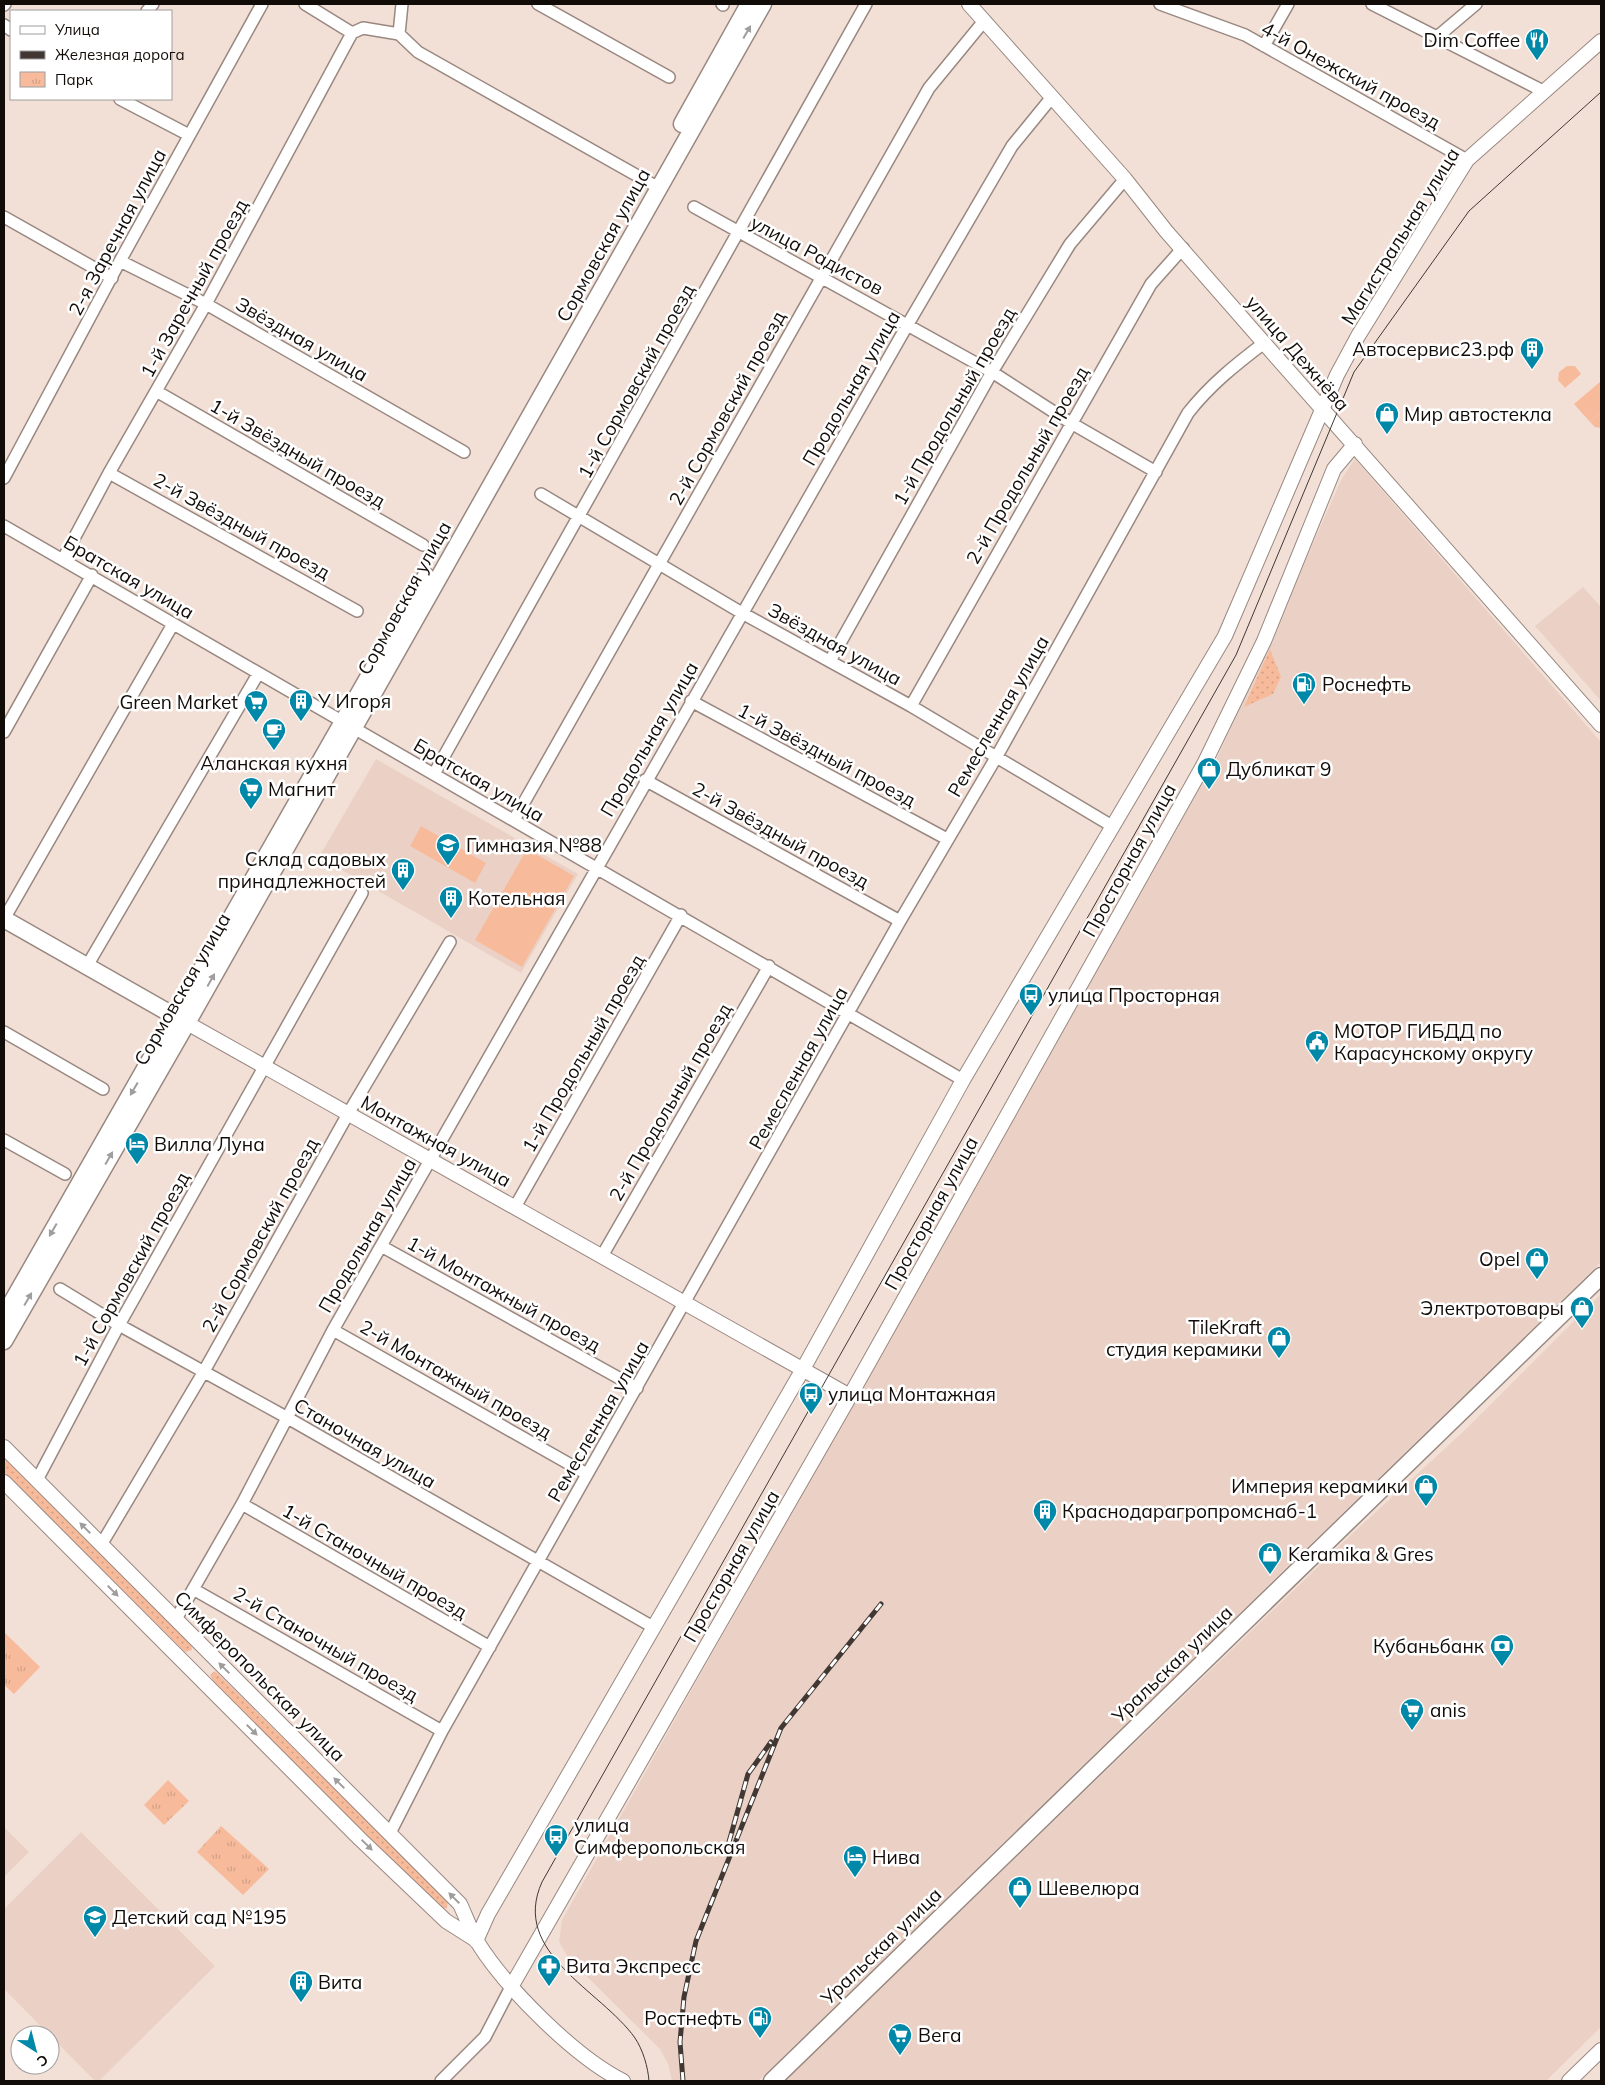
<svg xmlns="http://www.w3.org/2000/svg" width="1605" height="2085" font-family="Mulish,sans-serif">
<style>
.built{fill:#ebd1c5}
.grass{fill:url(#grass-dots)}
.park{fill:url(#park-tufts)}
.garden{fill:#f7bb9c}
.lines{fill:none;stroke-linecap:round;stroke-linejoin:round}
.minor-casing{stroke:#998880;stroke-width:14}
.tertiary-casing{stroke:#998880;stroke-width:16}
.secondary-casing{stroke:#998880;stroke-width:19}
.minor{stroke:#fff;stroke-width:11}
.tertiary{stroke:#fff;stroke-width:14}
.secondary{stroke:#fff;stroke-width:16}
.tram{stroke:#413834;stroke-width:1}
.rail-casing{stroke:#413834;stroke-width:5}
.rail{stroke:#fff;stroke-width:3;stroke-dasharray:9;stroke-linecap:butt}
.oneway{fill:#a09e9d}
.labels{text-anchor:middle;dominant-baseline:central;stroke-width:5;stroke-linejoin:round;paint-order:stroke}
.poi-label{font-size:19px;fill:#120c09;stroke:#fff;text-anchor:start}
.street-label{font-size:19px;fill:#120c09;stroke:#fff}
</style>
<defs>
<pattern id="grass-dots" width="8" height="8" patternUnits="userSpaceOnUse" patternTransform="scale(1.25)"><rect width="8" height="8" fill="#f7bb9c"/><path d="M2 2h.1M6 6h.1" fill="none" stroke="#d3a085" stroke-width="1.8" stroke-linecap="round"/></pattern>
<pattern id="park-tufts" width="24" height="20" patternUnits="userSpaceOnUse" patternTransform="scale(1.25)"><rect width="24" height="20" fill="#f7bb9c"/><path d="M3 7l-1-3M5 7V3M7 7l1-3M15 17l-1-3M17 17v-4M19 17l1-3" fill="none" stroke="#d3a085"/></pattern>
</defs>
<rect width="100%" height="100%" fill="#f2e0d7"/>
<path class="built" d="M1355,459L1601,742V1262L758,2081H672L668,2064L660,2049L569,1959L559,1942L562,1920L1218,756L1342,478Z
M1583,587L1601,607V701L1535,626Z
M376,759L578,874L521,973L319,857Z
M1601,1294V2027L1546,2081H784L1353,1533L1465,1430Z
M4,1827L29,1852L4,1877Z
M81,1832L215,1966L99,2081H95L4,1989V1909Z"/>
<path class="grass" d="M1270,649L1281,677L1273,694L1244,707Z
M4,1457L191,1645L192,1650L185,1652L4,1472Z
M215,1671L448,1901L447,1908L440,1909L213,1681L210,1675Z"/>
<path class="park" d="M1601,412V428L1595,427L1590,422Z
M4,1632L40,1667L14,1694L4,1685Z
M168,1780L189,1801L164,1825L144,1805Z
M221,1826L269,1869L243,1895L197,1852Z"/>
<path class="garden" d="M1567,366H1575L1581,374L1565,388L1558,380L1559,372Z
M1601,381V412L1590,422L1574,404Z
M421,826L486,863L475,883L410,846Z
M527,849L574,876L522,967L475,940Z"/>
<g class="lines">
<g class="minor-casing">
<path id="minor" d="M305,4L352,33L363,28L399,34L418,52L659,188
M538,4L669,77
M722,4L723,5
M1160,4L1245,35L1467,160
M1372,4L1543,91
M4,5L5,4
M147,11L153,4
M4,25L11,30
M399,34L402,4
M1437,37L1476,4
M1264,46L1288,4
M120,99L189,135
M694,207L992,372L1071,423L1156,472
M4,217L112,278
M120,261L206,304L464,452
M156,391L423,545
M109,473L357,611
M4,478L120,261L262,4
M541,494L742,613L911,706L1112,826
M4,526L963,1080
M63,559L109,473L206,304L352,33
M830,661L992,372L1070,244L1125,179
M691,701L947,839
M911,706L1151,284L1183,248
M4,732L92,575
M434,774L866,4
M645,780L900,921
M514,820L929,88L984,21
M4,919L173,624
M87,966L258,674
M4,1032L103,1089
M4,1140L65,1174
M515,1207L681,915
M381,1246L637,1388
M602,1256L769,966
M60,1289L119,1325L286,1417L653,1627
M333,1330L587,1474
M37,1480L119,1325L362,893
M242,1504L490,1647
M101,1545L203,1373L348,1114L450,942
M193,1589L442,1731
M176,1619L242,1504L333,1330L908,324L1012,146L1052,97
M390,1833L442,1731L900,921L997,756L1188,413C1210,385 1235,365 1264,343
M441,2081L485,2037L511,1987"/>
</g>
<g class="tertiary-casing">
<path id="tertiary" d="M969,4L1125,179L1166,231L1264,343L1601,725
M187,1023L850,1396
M4,1447L460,1904C466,1917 471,1931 478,1943C507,1989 575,2057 623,2081
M4,1482L360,1839L446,1921L476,1940
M476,1941L488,1914L803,1369L963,1080L1225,636L1337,375L1358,336L1467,160L1601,41
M511,1987L850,1396L1204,764L1264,641L1334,469L1355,444
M1569,2081L1601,2050"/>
</g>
<g class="secondary-casing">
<path id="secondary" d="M682,124L749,4
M4,919L185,1022
M4,1316L426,576
M4,1341L187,1023L763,4
M772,2081L1601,1276"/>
</g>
<use href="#minor" class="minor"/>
<use href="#tertiary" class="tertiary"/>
<use href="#secondary" class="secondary"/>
<path class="tram" d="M649,2081C648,2067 643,2050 635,2038C601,1990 510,1953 542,1882L1236,655L1354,372L1469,211L1601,92"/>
<g class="rail-casing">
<path id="rail" d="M729,1842L748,1774L771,1742
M683,2081L680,2042L684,1997L696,1941L781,1728L881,1604"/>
</g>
<use href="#rail" class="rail"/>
</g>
<defs><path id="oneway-solid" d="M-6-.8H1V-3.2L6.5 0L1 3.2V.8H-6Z" transform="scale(1.25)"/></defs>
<g class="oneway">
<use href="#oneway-solid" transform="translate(747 32) rotate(-60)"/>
<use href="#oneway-solid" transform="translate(211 980) rotate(-61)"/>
<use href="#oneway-solid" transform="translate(134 1089) rotate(120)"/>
<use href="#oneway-solid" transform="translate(109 1158) rotate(-60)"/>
<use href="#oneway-solid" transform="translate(53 1230) rotate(120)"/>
<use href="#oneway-solid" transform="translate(28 1299) rotate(-60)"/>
<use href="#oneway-solid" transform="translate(85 1528) rotate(-135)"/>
<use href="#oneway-solid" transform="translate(113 1591) rotate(45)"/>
<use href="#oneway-solid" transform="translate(224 1668) rotate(-135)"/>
<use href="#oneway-solid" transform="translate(252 1730) rotate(45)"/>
<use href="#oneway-solid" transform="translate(339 1783) rotate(-135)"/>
<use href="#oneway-solid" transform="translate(367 1845) rotate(44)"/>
<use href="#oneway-solid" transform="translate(454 1898) rotate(-135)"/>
</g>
<defs>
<g id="restaurant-pin" transform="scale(1.25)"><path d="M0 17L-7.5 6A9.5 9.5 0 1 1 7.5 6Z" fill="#0088a8" stroke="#fff"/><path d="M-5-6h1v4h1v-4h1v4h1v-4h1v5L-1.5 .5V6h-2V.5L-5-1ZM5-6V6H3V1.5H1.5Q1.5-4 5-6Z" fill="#fff"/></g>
<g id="building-pin" transform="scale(1.25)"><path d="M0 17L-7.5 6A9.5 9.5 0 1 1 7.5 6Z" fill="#0088a8" stroke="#fff"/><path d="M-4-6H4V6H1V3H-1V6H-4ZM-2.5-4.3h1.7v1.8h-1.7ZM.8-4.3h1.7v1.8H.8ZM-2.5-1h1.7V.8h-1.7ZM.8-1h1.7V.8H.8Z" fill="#fff"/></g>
<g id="shop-pin" transform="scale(1.25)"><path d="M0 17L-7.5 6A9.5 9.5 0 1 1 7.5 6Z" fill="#0088a8" stroke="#fff"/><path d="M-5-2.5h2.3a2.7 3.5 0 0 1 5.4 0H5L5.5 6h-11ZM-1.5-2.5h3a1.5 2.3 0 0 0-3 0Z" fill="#fff"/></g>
<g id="fuel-pin" transform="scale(1.25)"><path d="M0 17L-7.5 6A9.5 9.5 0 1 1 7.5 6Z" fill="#0088a8" stroke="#fff"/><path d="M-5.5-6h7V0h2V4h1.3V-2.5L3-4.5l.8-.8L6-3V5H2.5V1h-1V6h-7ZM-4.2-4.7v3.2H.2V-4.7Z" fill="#fff"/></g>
<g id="supermarket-pin" transform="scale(1.25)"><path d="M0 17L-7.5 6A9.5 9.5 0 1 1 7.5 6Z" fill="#0088a8" stroke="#fff"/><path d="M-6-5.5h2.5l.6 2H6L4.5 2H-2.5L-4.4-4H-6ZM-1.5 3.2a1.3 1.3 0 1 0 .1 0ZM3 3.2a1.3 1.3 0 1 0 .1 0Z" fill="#fff"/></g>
<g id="cafe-pin" transform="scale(1.25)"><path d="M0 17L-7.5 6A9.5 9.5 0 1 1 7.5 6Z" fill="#0088a8" stroke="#fff"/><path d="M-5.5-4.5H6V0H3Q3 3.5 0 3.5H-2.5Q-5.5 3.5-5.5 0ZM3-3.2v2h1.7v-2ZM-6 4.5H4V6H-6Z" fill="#fff"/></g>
<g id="school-pin" transform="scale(1.25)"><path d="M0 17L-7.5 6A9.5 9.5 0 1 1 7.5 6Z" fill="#0088a8" stroke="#fff"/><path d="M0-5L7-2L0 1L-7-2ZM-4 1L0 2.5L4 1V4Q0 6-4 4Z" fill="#fff"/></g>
<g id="bus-pin" transform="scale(1.25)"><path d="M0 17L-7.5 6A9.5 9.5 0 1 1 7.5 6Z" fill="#0088a8" stroke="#fff"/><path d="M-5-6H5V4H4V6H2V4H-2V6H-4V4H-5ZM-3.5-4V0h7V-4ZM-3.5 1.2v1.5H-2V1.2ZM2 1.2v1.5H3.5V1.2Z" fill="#fff"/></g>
<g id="civic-pin" transform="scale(1.25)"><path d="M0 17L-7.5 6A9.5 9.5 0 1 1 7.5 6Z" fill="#0088a8" stroke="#fff"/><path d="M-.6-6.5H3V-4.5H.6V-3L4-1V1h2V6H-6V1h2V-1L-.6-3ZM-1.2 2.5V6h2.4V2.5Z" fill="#fff"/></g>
<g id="hotel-pin" transform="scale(1.25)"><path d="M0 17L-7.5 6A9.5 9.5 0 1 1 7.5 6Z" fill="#0088a8" stroke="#fff"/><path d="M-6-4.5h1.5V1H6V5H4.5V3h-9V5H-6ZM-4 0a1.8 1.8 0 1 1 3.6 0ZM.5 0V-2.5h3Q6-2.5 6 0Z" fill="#fff"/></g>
<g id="bank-pin" transform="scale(1.25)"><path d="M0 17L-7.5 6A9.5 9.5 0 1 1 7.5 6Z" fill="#0088a8" stroke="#fff"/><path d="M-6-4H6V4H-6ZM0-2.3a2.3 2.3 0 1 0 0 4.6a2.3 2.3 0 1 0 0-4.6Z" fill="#fff"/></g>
<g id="pharmacy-pin" transform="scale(1.25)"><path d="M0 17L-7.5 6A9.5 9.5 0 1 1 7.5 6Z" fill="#0088a8" stroke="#fff"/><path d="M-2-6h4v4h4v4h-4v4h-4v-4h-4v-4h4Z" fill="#fff"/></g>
</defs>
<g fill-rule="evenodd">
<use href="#restaurant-pin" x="1537" y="40"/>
<use href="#building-pin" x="1532" y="349"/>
<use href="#shop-pin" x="1387" y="414"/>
<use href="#fuel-pin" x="1304" y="684"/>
<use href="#building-pin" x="301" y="701"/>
<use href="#supermarket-pin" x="256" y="702"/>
<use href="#cafe-pin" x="274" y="730"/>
<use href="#shop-pin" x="1209" y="769"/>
<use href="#supermarket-pin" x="251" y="789"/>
<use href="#school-pin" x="448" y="845"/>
<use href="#building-pin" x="403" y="870"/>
<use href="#building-pin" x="451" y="898"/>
<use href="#bus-pin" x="1031" y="995"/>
<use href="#civic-pin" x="1317" y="1042"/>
<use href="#hotel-pin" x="137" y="1144"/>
<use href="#shop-pin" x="1537" y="1259"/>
<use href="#shop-pin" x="1582" y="1308"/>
<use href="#shop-pin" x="1279" y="1338"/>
<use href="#bus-pin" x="811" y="1394"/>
<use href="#shop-pin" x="1426" y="1486"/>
<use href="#building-pin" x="1045" y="1511"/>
<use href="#shop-pin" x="1270" y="1554"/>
<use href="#bank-pin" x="1502" y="1646"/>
<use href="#supermarket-pin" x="1412" y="1710"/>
<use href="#bus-pin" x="556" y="1836"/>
<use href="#hotel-pin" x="855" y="1857"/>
<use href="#shop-pin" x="1020" y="1888"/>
<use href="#school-pin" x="95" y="1917"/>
<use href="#pharmacy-pin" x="549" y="1966"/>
<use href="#building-pin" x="301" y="1982"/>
<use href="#fuel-pin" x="760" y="2018"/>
<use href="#supermarket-pin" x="900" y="2035"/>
</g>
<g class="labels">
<g class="poi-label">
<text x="1520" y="40" text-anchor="end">Dim Coffee</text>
<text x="1514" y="349" text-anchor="end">Автосервис23.рф</text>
<text x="1404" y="414">Мир автостекла</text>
<text x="1322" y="684">Роснефть</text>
<text x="318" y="701">У Игоря</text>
<text x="238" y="702" text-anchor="end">Green Market</text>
<text x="274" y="763" text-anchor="middle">Аланская кухня</text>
<text x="1226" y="769">Дубликат 9</text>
<text x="268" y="789">Магнит</text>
<text x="466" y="845">Гимназия №88</text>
<text x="386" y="859" text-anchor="end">Склад садовых<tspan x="386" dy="22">принадлежностей</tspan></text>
<text x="468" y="898">Котельная</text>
<text x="1048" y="995">улица Просторная</text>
<text x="1334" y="1031">МОТОР ГИБДД по<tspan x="1334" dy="22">Карасунскому округу</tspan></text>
<text x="154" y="1144">Вилла Луна</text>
<text x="1520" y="1259" text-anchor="end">Opel</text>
<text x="1564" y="1308" text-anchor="end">Электротовары</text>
<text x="1262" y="1327" text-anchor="end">TileKraft<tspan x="1262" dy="22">студия керамики</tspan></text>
<text x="828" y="1394">улица Монтажная</text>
<text x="1408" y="1486" text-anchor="end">Империя керамики</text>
<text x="1062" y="1511">Краснодарагропромснаб-1</text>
<text x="1288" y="1554">Keramika &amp; Gres</text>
<text x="1484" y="1646" text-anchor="end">Кубаньбанк</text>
<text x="1430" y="1710">anis</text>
<text x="574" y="1825">улица<tspan x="574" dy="22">Симферопольская</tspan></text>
<text x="872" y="1857">Нива</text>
<text x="1038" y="1888">Шевелюра</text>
<text x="112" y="1917">Детский сад №195</text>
<text x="566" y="1966">Вита Экспресс</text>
<text x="318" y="1982">Вита</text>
<text x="742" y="2018" text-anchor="end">Ростнефть</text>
<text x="918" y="2035">Вега</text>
</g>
<g class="street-label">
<text transform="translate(1351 75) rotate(29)">4-й Онежский проезд</text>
<text transform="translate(117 232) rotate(-62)">2-я Заречная улица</text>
<text transform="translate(1400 236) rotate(-58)">Магистральная улица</text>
<text transform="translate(603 245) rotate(-61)">Сормовская улица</text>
<text transform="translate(817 255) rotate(28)">улица Радистов</text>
<text transform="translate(194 288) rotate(-61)">1-й Заречный проезд</text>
<text transform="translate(302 339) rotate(30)">Звёздная улица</text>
<text transform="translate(1298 353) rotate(49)">улица Дежнёва</text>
<text transform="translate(636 381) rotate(-61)">1-й Сормовский проезд</text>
<text transform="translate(851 388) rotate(-60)">Продольная улица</text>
<text transform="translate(954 406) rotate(-60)">1-й Продольный проезд</text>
<text transform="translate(727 408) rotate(-61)">2-й Сормовский проезд</text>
<text transform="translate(298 453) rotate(30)">1-й Звёздный проезд</text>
<text transform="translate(1027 465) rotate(-60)">2-й Продольный проезд</text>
<text transform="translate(242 526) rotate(29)">2-й Звёздный проезд</text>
<text transform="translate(129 577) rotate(30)">Братская улица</text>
<text transform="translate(404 598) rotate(-61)">Сормовская улица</text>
<text transform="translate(835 644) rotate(29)">Звёздная улица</text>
<text transform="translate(998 716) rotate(-60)">Ремесленная улица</text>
<text transform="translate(649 739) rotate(-60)">Продольная улица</text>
<text transform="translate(827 755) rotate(28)">1-й Звёздный проезд</text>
<text transform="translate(479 780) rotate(30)">Братская улица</text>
<text transform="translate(781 835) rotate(29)">2-й Звёздный проезд</text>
<text transform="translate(1129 860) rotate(-61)">Просторная улица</text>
<text transform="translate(182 989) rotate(-60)">Сормовская улица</text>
<text transform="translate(583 1053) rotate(-60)">1-й Продольный проезд</text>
<text transform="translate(798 1068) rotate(-61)">Ремесленная улица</text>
<text transform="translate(670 1102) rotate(-60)">2-й Продольный проезд</text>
<text transform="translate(436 1141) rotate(29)">Монтажная улица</text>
<text transform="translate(931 1213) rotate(-61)">Просторная улица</text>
<text transform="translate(260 1235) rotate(-61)">2-й Сормовский проезд</text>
<text transform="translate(367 1235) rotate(-60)">Продольная улица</text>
<text transform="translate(131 1269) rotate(-61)">1-й Сормовский проезд</text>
<text transform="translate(504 1294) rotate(29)">1-й Монтажный проезд</text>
<text transform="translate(456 1379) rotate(30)">2-й Монтажный проезд</text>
<text transform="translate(598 1421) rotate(-60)">Ремесленная улица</text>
<text transform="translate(365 1443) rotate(30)">Станочная улица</text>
<text transform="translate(375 1561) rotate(30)">1-й Станочный проезд</text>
<text transform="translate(731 1566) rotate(-60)">Просторная улица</text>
<text transform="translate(326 1644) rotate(30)">2-й Станочный проезд</text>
<text transform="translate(1172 1664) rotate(-44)">Уральская улица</text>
<text transform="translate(260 1676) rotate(45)">Симферопольская улица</text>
<text transform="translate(881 1946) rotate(-44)">Уральская улица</text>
</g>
</g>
<rect width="1605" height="2085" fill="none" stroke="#120c09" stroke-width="10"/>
<rect x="10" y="10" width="162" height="90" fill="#ffffff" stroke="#a09e9d"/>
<rect x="20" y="26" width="25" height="8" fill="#ffffff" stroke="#a09e9d"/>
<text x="55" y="35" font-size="15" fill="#120c09">Улица</text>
<rect x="20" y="51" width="25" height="8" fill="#413834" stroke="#a09e9d"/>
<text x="55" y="60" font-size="15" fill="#120c09">Железная дорога</text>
<rect x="20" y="72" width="25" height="15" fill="url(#park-tufts)" stroke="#a09e9d"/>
<text x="55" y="85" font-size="15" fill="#120c09">Парк</text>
<g transform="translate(35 2050) rotate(144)"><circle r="24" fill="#ffffff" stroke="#a09e9d"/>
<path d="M0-4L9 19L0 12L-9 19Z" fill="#0088a8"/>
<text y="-8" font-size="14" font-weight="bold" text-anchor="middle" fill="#120c09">С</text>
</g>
</svg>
